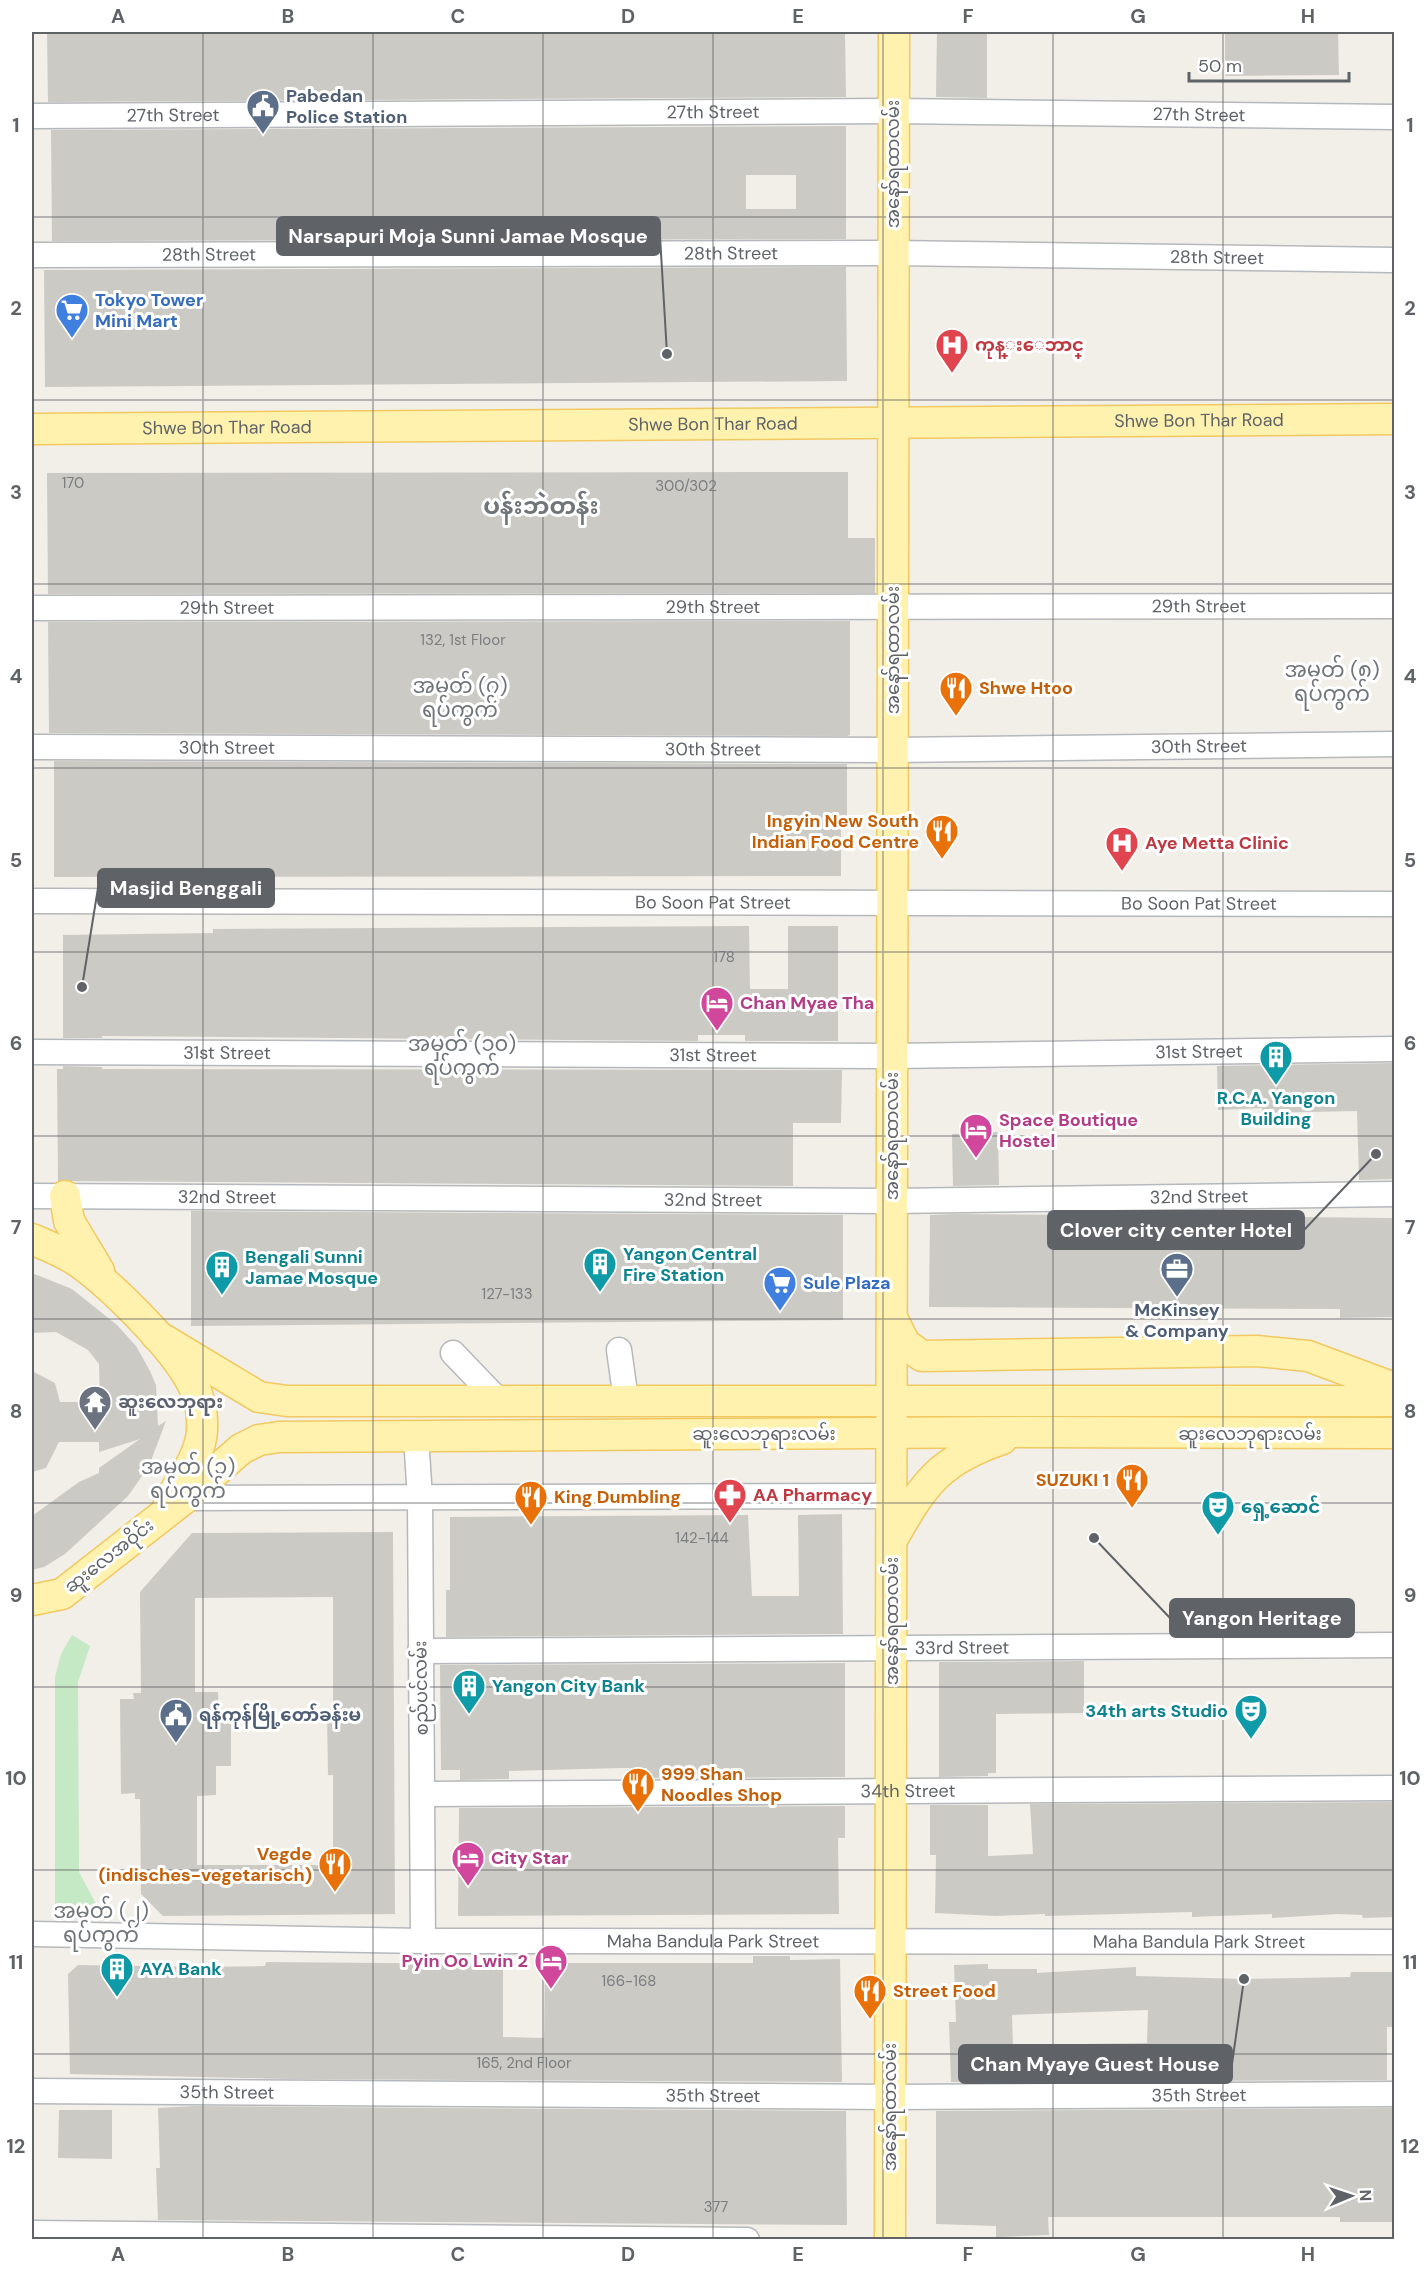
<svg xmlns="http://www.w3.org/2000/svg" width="1426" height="2271" font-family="'DM Sans','Noto Sans Myanmar',sans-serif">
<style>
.green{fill:#c5e8c5}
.building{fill:#cccac5;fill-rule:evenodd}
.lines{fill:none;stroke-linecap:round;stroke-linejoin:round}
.minor-casing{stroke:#b5b8bc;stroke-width:27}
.major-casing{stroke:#f2c960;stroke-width:33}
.minor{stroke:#fff;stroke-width:24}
.major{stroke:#fff2af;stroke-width:30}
.grid{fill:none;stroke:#5f6368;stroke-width:1.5;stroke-opacity:0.55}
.labels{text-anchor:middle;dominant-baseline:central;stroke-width:6;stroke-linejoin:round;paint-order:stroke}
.number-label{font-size:15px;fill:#7a7d7f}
.service-label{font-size:18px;font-weight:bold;fill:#4e5e75;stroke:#fff;text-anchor:start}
.street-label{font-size:18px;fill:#5f6368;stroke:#fff}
.shop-label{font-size:18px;font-weight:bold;fill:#366cbe;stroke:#fff;text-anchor:start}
.health-label{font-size:18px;font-weight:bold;fill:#be3a42;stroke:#fff;text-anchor:start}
.food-label{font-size:18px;font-weight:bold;fill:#c56008;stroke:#fff;text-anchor:start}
.hotel-label{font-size:18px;font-weight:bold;fill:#b23c85;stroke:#fff;text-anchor:start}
.culture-label{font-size:18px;font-weight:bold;fill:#0d838f;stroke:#fff;text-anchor:start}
.worship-label{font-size:18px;font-weight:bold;fill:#5b616d;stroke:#fff;text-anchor:start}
.quarter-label{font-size:21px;fill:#70757a;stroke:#fff}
.district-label{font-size:24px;font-weight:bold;fill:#70757a;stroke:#fff}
.leader{fill:none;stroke:#5f6368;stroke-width:2}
.callout-dot{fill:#5f6368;stroke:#fff;stroke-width:2}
.callout{fill:#5f6368;stroke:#5f6368;stroke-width:2}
.callout-label{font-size:20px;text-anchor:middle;font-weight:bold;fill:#fff}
.neatline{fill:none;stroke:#5f6368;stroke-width:2}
.grid-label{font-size:20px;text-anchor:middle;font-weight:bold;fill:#5f6368}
</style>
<rect width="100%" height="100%" fill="#f1efe8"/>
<path class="green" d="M72,1635L90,1646L78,1682L79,1872L98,1908L84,1923L55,1909V1677L61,1654Z"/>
<path class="building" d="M47,32H845L846,95V97L48,102Z
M937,32H987V98L936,97Z
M1225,32H1338L1339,75L1225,76Z
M846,126V239L52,241L51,130ZM746,175H796V209H746Z
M846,267L847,381L45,387L44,270Z
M848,472V538H875V593L48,594L47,473Z
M850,621V735L847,736L49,733L48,622Z
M54,761L847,764V821H841V876L54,877Z
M749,926L750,989H788V926H838V1041H745V1035H698V1041L102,1036V1038H63V935L213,933V929Z
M1395,1063V1179L1359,1180L1357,1111L1262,1113V1108L1218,1110L1217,1066Z
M63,1066L102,1067V1069L842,1070L841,1123H793V1186L58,1181L57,1069H63Z
M998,1132L999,1185L953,1186L952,1134Z
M191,1211L843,1215V1320L191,1326Z
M954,1214L1395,1218V1317L1340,1318V1309L929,1307L930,1215Z
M32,1273L72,1289L117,1325L136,1346L150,1371L156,1385L158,1426L166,1421L149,1466L128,1496L65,1554L44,1567L32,1570V1516L79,1482L99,1473V1468L140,1439L99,1452V1442H59L46,1468L32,1472V1371L55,1383L60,1402H100L99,1364L88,1350L56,1332L32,1333Z
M842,1514L843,1634L446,1637V1590H450V1517L748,1515L752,1596H799L798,1515Z
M393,1532L395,1914L163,1916L141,1894L140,1799H135V1793L121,1794L120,1699H134L133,1693H141L140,1592L192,1533ZM333,1597V1715H327L328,1775H333V1865H197V1796L216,1795V1766H231V1722L219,1721L218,1692H195V1598Z
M1084,1661V1713L996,1714V1773H988V1776L939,1777V1662Z
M845,1663V1777L647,1778V1768H622L509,1771V1779L460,1780V1770H441L440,1665Z
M1395,1802V1917L1363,1918L1362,1915L1338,1914L1272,1918V1914L1192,1917V1912L1045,1916V1914L996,1916L935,1913L936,1855H930V1805H988V1856L1033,1854L1030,1804Z
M845,1806V1838H838L839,1914L458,1916L459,1808Z
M753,1956H790V1960L840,1959L842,2082L289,2079L70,2074L68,1974L78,1965L200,1967L265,1966L266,1962L503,1964V2037L544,2038L545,1963H753Z
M988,1964V1969H1037V1973L1136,1967V1976L1244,1979L1350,1977L1351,1972H1395V2027H1387V2080L951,2082L949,2022H956L954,1965ZM1148,2010L1147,2043L1013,2045L1012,2015Z
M195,2106L846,2111L847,2225L158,2220L156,2168H160L158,2108Z
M1395,2108V2222H1340V2217H1048L1049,2235L996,2237V2226L936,2224V2111Z
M59,2110H112V2159L58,2158Z"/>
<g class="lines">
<g class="minor-casing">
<g id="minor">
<path id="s1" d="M32,116L894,111L1394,117"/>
<path id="s2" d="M32,255L893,253L1394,260"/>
<path id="s3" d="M32,608L1394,606"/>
<path id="s4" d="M32,747L893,750L1394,744"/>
<path id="s5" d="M32,901L1394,904"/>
<path id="s6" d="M32,1052L892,1056L1394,1049"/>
<path id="s7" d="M32,1196L892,1201L1394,1194"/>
<path d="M619,1350L626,1400"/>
<path d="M453,1353L499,1401"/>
<path d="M416,1436L420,1499L423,1941"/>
<path d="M185,1498L891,1496"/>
<path id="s8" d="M420,1651L1394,1645"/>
<path id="s9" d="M424,1794L1394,1788"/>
<path id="s10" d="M32,1934L423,1941L1394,1942"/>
<path id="s11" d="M32,2091L890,2097L1394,2094"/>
<path d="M32,2233L747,2240"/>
</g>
</g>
<g class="major-casing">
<g id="major">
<path id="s12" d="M32,429L1394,419"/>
<path d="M65,1196L69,1221L99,1271"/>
<path d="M32,1239C48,1246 66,1253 80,1263C113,1287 174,1347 192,1383C200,1397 203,1414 202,1431C200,1457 182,1479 169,1501"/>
<path d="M893,1320L905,1344L922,1356L1257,1351L1308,1356L1394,1388"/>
<path d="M156,1335L259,1397L287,1401H1394"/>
<path d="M893,1538C924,1483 940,1460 1002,1439"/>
<path d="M32,1600L62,1594L185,1498L241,1449L259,1440L279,1437L1024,1432L1394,1433"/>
<path d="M890,2240L894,32"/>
</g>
</g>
<use href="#minor" class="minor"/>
<use href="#major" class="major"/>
</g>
<path class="grid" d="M203,32V2240M373,32V2240M543,32V2240M713,32V2240M883,32V2240M1053,32V2240M1223,32V2240M32,217H1394M32,400H1394M32,584H1394M32,768H1394M32,952H1394M32,1136H1394M32,1319H1394M32,1503H1394M32,1687H1394M32,1870H1394M32,2054H1394"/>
<defs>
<g id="civic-pin" transform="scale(1.725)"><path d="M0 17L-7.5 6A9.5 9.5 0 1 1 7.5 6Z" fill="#5c6f8a" stroke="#fff"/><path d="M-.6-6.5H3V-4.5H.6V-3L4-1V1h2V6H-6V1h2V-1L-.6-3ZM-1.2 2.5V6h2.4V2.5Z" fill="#fff"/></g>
<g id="supermarket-pin" transform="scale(1.725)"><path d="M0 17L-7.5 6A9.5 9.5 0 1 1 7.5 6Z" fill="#3f7fe0" stroke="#fff"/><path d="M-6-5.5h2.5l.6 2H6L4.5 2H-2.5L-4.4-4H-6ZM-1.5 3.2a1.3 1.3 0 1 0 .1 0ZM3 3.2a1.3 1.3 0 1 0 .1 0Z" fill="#fff"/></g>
<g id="hospital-pin" transform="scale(1.725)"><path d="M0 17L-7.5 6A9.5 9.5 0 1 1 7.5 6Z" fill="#e0444e" stroke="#fff"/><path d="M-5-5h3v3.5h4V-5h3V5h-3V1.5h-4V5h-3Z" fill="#fff"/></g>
<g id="restaurant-pin" transform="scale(1.725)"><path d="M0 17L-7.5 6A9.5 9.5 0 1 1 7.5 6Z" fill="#e8710a" stroke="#fff"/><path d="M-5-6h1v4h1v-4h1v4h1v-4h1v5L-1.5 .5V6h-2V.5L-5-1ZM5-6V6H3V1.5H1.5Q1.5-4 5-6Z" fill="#fff"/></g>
<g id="hotel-pin" transform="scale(1.725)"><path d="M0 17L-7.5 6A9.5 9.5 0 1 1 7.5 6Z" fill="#d1479c" stroke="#fff"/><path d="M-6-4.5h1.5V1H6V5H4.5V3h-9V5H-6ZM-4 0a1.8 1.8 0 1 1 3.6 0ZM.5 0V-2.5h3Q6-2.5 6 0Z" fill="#fff"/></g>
<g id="building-pin" transform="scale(1.725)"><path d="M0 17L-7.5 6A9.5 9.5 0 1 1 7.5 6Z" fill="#0f9aa8" stroke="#fff"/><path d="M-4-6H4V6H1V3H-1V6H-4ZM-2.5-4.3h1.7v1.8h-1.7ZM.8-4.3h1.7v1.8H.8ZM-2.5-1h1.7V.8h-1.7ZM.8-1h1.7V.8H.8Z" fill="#fff"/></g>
<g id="office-pin" transform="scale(1.725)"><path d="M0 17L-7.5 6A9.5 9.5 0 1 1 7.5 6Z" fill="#5c6f8a" stroke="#fff"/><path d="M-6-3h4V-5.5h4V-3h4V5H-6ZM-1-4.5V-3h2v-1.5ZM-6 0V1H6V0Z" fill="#fff"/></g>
<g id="temple-pin" transform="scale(1.725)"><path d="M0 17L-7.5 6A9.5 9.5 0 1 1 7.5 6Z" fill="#6b7280" stroke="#fff"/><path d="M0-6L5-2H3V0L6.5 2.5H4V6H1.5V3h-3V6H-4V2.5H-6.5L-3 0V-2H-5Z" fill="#fff"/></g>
<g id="pharmacy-pin" transform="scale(1.725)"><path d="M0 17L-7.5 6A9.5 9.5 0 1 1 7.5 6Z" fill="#e0444e" stroke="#fff"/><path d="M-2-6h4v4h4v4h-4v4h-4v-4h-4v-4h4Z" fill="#fff"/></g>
<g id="theatre-pin" transform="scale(1.725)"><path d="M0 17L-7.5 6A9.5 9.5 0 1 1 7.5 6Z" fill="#0f9aa8" stroke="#fff"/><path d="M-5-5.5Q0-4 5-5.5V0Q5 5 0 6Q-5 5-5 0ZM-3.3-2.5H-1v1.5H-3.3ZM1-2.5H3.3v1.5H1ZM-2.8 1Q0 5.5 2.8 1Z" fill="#fff"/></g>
</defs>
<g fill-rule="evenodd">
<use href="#civic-pin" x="263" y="106"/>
<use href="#supermarket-pin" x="72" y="310"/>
<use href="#hospital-pin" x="952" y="345"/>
<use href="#restaurant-pin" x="956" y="688"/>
<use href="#restaurant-pin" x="942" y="831"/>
<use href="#hospital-pin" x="1122" y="843"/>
<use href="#hotel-pin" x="717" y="1003"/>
<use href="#building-pin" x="1276" y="1057"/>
<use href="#hotel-pin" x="976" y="1130"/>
<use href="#building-pin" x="600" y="1264"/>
<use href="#building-pin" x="222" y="1267"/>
<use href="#office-pin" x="1177" y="1269"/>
<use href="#supermarket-pin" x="780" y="1283"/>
<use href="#temple-pin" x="95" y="1402"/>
<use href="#restaurant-pin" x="1132" y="1480"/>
<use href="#pharmacy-pin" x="730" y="1495"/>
<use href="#restaurant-pin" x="531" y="1497"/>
<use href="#theatre-pin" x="1218" y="1507"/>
<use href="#building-pin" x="469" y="1686"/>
<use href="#theatre-pin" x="1251" y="1711"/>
<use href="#civic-pin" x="176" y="1715"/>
<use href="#restaurant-pin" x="638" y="1784"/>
<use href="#hotel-pin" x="468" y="1858"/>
<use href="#restaurant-pin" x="335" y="1864"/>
<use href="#hotel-pin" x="551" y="1961"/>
<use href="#building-pin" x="117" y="1969"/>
<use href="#restaurant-pin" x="870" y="1991"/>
</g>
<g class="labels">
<g class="number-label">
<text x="73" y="483">170</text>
<text x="686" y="486">300/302</text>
<text x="463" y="640">132, 1st Floor</text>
<text x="724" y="957">178</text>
<text x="507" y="1294">127-133</text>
<text x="702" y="1538">142-144</text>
<text x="629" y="1981">166-168</text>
<text x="524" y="2063">165, 2nd Floor</text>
<text x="716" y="2207">377</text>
</g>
<g class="service-label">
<text x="286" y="96">Pabedan<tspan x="286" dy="21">Police Station</tspan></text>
<text x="1177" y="1310" text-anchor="middle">McKinsey<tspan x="1177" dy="21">&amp; Company</tspan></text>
<text x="199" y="1715">ရန်ကုန်မြို့တော်ခန်းမ</text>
</g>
<g class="street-label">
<text stroke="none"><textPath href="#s1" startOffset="681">27th Street</textPath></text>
<text stroke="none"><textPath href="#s1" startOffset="1167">27th Street</textPath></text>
<text stroke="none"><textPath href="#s1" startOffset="141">27th Street</textPath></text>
<text transform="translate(893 164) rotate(-90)">အနော်ရထာလမ်း</text>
<text stroke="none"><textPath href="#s2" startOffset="699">28th Street</textPath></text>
<text stroke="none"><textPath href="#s2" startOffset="177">28th Street</textPath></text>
<text stroke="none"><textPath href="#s2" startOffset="1185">28th Street</textPath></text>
<text stroke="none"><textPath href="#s12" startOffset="1167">Shwe Bon Thar Road</textPath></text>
<text stroke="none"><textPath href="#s12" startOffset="681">Shwe Bon Thar Road</textPath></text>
<text stroke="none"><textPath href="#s12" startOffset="195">Shwe Bon Thar Road</textPath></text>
<text stroke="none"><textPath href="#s3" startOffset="1167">29th Street</textPath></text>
<text stroke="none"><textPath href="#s3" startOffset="195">29th Street</textPath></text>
<text stroke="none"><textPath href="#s3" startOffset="681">29th Street</textPath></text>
<text transform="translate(893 650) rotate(-90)">အနော်ရထာလမ်း</text>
<text stroke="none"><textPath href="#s4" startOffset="1167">30th Street</textPath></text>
<text stroke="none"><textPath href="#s4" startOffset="195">30th Street</textPath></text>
<text stroke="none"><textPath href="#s4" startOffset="681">30th Street</textPath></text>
<text stroke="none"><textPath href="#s5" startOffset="681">Bo Soon Pat Street</textPath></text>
<text stroke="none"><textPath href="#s5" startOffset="1167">Bo Soon Pat Street</textPath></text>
<text stroke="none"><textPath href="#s6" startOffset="1167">31st Street</textPath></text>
<text stroke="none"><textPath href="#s6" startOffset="195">31st Street</textPath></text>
<text stroke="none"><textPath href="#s6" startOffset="681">31st Street</textPath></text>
<text transform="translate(892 1136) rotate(-90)">အနော်ရထာလမ်း</text>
<text stroke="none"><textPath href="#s7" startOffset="1167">32nd Street</textPath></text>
<text stroke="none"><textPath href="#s7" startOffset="195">32nd Street</textPath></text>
<text stroke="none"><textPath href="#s7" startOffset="681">32nd Street</textPath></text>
<text x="764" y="1434">ဆူးလေဘုရားလမ်း</text>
<text x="1250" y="1434">ဆူးလေဘုရားလမ်း</text>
<text transform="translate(109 1556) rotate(-38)">ဆူးလေအဝိုင်း</text>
<text transform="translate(892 1621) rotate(-90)">အနော်ရထာလမ်း</text>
<text stroke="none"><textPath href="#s8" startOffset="542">33rd Street</textPath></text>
<text transform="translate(421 1688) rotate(-91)">စည်ပင်လမ်း</text>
<text stroke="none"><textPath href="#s9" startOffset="484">34th Street</textPath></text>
<text stroke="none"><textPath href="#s10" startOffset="681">Maha Bandula Park Street</textPath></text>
<text stroke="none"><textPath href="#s10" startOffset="1167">Maha Bandula Park Street</textPath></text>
<text stroke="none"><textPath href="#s11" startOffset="195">35th Street</textPath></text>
<text stroke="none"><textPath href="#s11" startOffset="681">35th Street</textPath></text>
<text stroke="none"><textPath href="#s11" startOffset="1167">35th Street</textPath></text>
<text transform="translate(890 2107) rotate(-90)">အနော်ရထာလမ်း</text>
</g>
<g class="shop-label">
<text x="95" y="300">Tokyo Tower<tspan x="95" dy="21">Mini Mart</tspan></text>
<text x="803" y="1283">Sule Plaza</text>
</g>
<g class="health-label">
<text x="975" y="345">ကုန္းေဘာင္</text>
<text x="1145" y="843">Aye Metta Clinic</text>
<text x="753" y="1495">AA Pharmacy</text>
</g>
<g class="food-label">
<text x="979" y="688">Shwe Htoo</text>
<text x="919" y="821" text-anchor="end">Ingyin New South<tspan x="919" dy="21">Indian Food Centre</tspan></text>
<text x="1109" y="1480" text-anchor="end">SUZUKI 1</text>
<text x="554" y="1497">King Dumbling</text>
<text x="661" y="1774">999 Shan<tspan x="661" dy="21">Noodles Shop</tspan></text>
<text x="312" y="1854" text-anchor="end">Vegde<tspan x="312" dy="21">(indisches-vegetarisch)</tspan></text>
<text x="893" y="1991">Street Food</text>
</g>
<g class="hotel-label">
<text x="740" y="1003">Chan Myae Tha</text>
<text x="999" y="1120">Space Boutique<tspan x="999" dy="21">Hostel</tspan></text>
<text x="491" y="1858">City Star</text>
<text x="528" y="1961" text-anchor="end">Pyin Oo Lwin 2</text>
</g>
<g class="culture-label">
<text x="1276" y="1098" text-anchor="middle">R.C.A. Yangon<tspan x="1276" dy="21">Building</tspan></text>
<text x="623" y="1254">Yangon Central<tspan x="623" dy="21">Fire Station</tspan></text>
<text x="245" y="1257">Bengali Sunni<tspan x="245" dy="21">Jamae Mosque</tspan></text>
<text x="1241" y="1507">ရှေ့ဆောင်</text>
<text x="492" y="1686">Yangon City Bank</text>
<text x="1228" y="1711" text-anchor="end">34th arts Studio</text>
<text x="140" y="1969">AYA Bank</text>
</g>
<g class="worship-label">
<text x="118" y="1402">ဆူးလေဘုရား</text>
</g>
<g class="quarter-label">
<text x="1332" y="670">အမှတ် (၈)<tspan x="1332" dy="24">ရပ်ကွက်</tspan></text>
<text x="460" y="686">အမှတ် (၇)<tspan x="460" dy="24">ရပ်ကွက်</tspan></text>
<text x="462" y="1044">အမှတ် (၁၀)<tspan x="462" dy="24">ရပ်ကွက်</tspan></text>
<text x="188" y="1467">အမှတ် (၁)<tspan x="188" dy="24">ရပ်ကွက်</tspan></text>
<text x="101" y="1911">အမှတ် (၂)<tspan x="101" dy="24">ရပ်ကွက်</tspan></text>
</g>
<g class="district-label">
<text x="541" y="505">ပန်းဘဲတန်း</text>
</g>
</g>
<path class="leader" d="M667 354L660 236M82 987L98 888M1376 1154L1304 1230M1094 1538L1170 1618M1244 1979L1232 2064"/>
<g class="callout-dot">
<circle cx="667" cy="354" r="6"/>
<circle cx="82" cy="987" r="6"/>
<circle cx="1376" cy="1154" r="6"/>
<circle cx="1094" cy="1538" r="6"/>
<circle cx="1244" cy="1979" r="6"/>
</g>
<g class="callout">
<rect x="277" y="217" width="383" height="38" rx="6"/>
<rect x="98" y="869" width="176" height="38" rx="6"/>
<rect x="1048" y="1211" width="256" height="38" rx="6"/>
<rect x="1170" y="1599" width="184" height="38" rx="6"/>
<rect x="959" y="2045" width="273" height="38" rx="6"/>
</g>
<g class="callout-label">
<text x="468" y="243">Narsapuri Moja Sunni Jamae Mosque</text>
<text x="186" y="895">Masjid Benggali</text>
<text x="1176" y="1237">Clover city center Hotel</text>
<text x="1262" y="1625">Yangon Heritage</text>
<text x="1095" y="2071">Chan Myaye Guest House</text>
</g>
<rect width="1426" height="2271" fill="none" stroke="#ffffff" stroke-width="66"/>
<g transform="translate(1351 2196) rotate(88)" stroke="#ffffff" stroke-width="4.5" paint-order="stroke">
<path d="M0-4.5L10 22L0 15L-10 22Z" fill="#5f6368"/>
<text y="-9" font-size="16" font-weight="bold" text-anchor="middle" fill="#5f6368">N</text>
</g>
<path d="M1189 72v9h160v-9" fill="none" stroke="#5f6368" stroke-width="3"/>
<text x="1198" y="72" font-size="18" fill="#5f6368" stroke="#ffffff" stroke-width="4.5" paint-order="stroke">50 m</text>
<rect x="33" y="33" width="1360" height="2205" class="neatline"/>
<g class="grid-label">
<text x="118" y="23">A</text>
<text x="288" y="23">B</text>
<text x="458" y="23">C</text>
<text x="628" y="23">D</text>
<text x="798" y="23">E</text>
<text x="968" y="23">F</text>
<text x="1138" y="23">G</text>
<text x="1308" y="23">H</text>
<text x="16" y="132">1</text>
<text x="1410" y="132">1</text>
<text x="16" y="315">2</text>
<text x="1410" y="315">2</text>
<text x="16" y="499">3</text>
<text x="1410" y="499">3</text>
<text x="16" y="683">4</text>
<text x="1410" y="683">4</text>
<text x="16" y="867">5</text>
<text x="1410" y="867">5</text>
<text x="16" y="1050">6</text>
<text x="1410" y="1050">6</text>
<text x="16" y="1234">7</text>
<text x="1410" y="1234">7</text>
<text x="16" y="1418">8</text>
<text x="1410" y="1418">8</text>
<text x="16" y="1602">9</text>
<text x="1410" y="1602">9</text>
<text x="16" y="1785">10</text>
<text x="1410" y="1785">10</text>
<text x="16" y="1969">11</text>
<text x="1410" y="1969">11</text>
<text x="16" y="2153">12</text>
<text x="1410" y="2153">12</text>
<text x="118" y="2261">A</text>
<text x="288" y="2261">B</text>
<text x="458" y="2261">C</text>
<text x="628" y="2261">D</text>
<text x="798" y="2261">E</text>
<text x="968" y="2261">F</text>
<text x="1138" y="2261">G</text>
<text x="1308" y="2261">H</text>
</g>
</svg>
